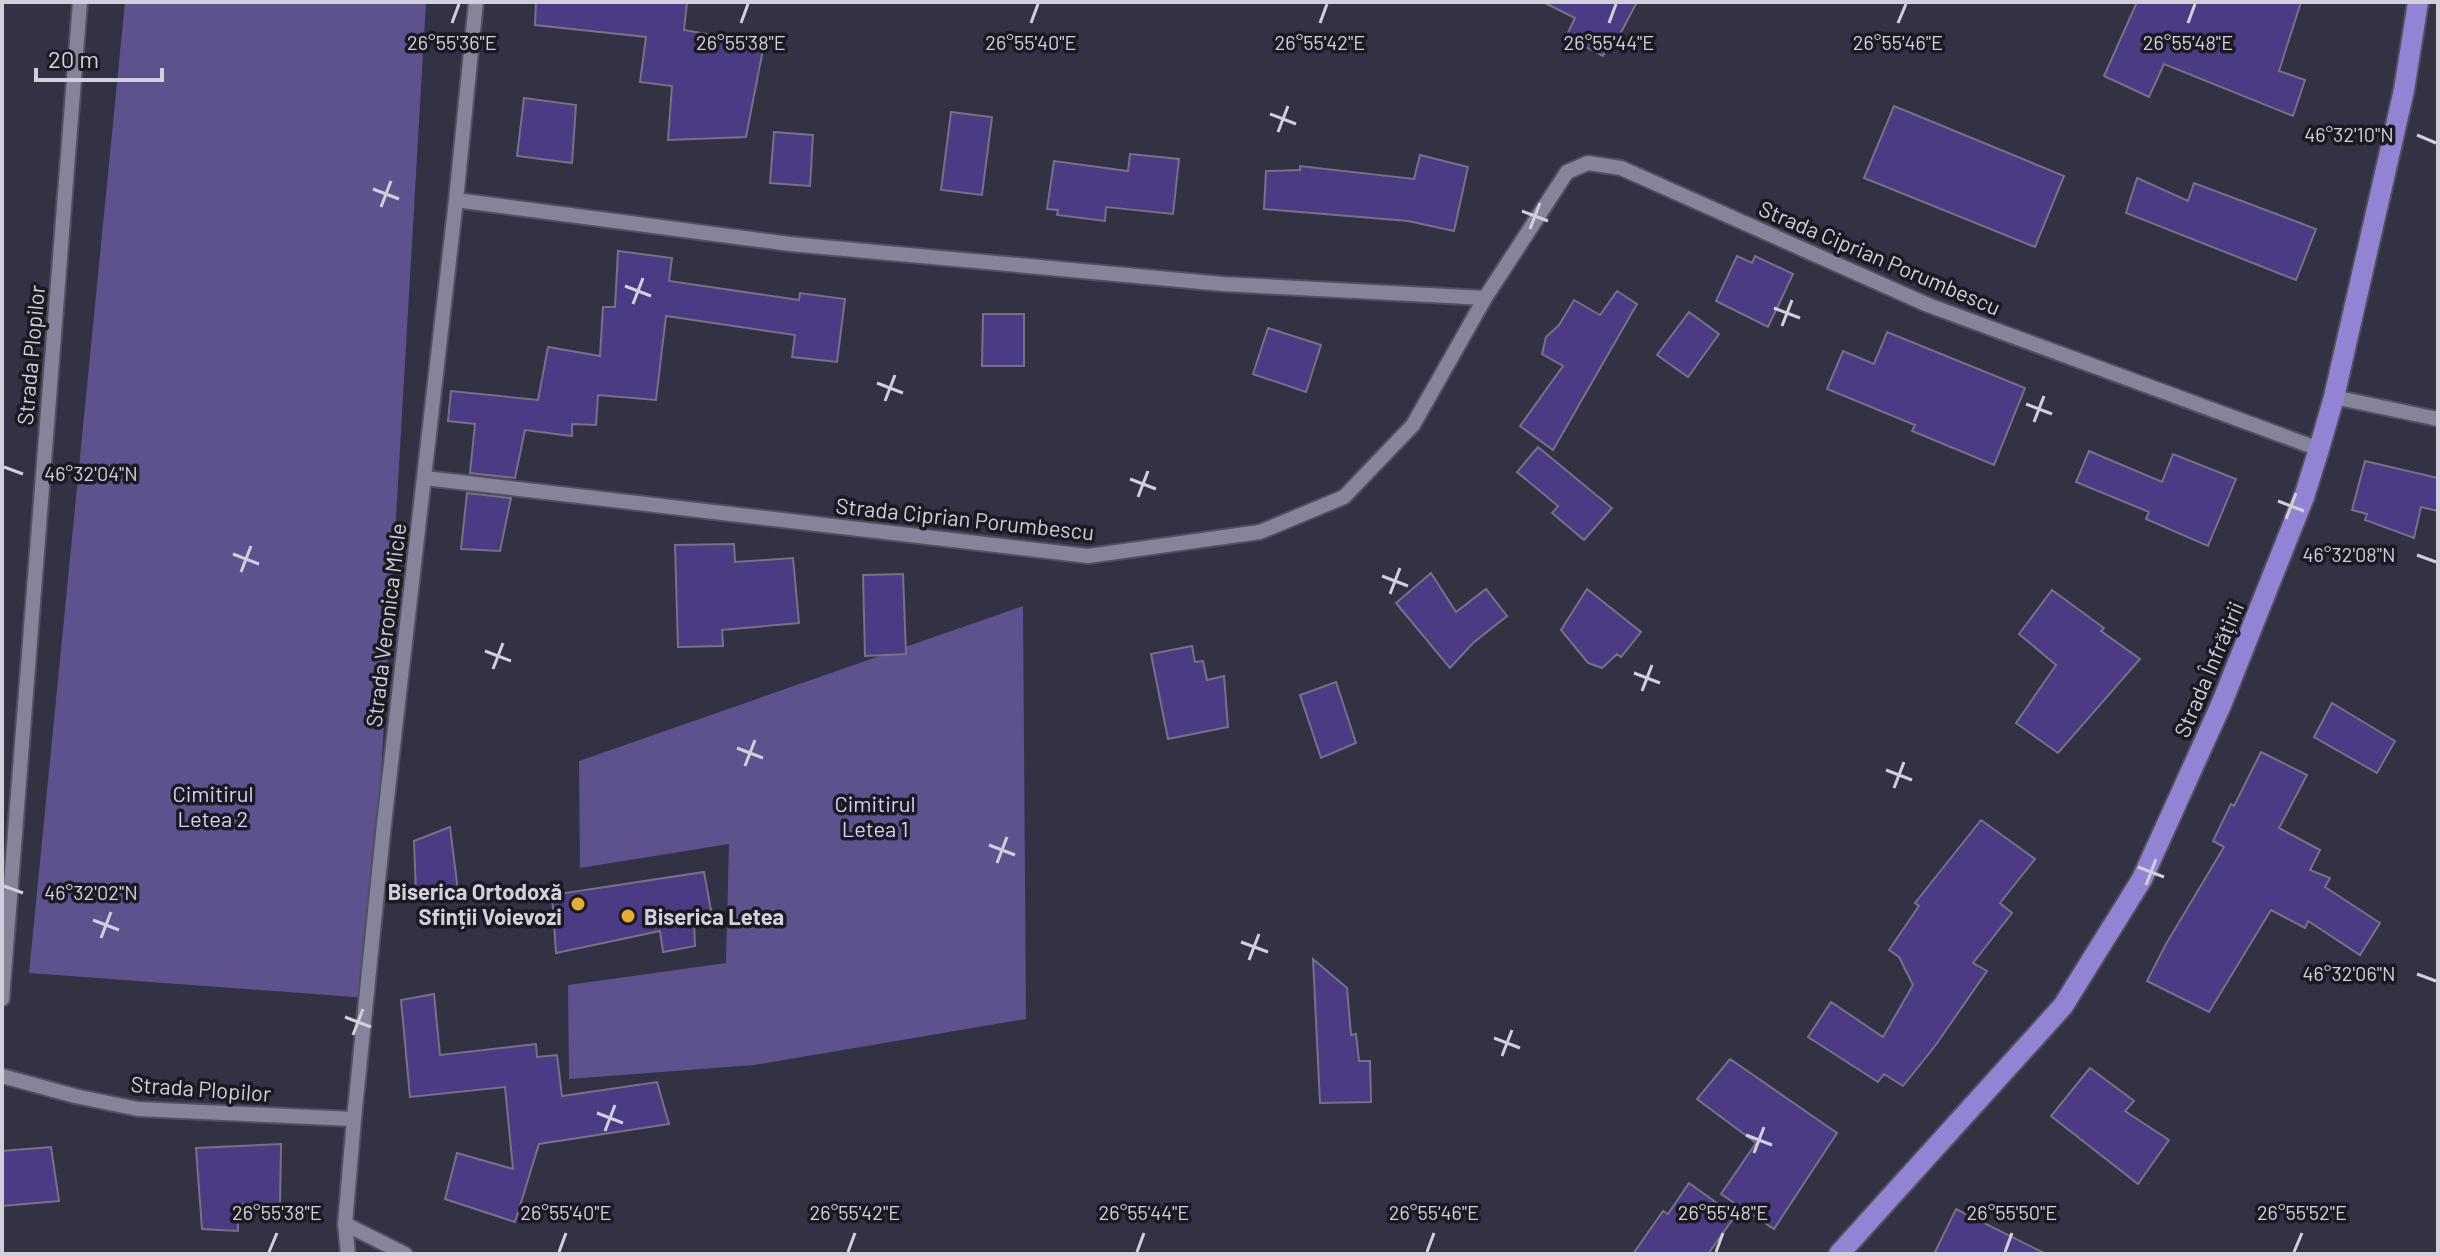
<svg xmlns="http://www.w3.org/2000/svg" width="2440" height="1256" font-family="Barlow,sans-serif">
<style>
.green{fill:#5d528e}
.building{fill:#4b3a84;stroke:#757288;stroke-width:2}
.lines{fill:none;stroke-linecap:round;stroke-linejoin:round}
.minor-casing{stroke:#524f5f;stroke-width:18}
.major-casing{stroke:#524f5f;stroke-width:24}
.minor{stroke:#86849a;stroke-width:14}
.major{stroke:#9383d5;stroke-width:20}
.ticks{fill:none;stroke:#d1cfdc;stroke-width:3}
.poi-dot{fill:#e6ac36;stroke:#1b1a23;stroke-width:3}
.labels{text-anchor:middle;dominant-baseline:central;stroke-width:7;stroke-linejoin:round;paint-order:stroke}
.street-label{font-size:22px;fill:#d1cfdc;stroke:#1b1a23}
.park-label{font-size:22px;fill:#d6d0fc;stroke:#1b1a23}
.poi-label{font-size:22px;font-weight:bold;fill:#d1cfdc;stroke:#1b1a23;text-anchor:end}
.ticks-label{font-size:20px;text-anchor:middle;fill:#d1cfdc;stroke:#1b1a23;stroke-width:7;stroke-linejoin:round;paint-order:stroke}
</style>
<rect width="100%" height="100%" fill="#333144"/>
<path class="green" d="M125,2H426L368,998L29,973Z
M1023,606L1026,1019L754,1065L569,1079L568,985L726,963L729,844L580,868L579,761Z"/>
<path class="building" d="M536,2H687L684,30L764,44L746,137L668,140L672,86L640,82L646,37L535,25Z
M1543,2H1637L1617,40L1612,38L1603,56L1566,37L1575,18Z
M2137,2H2301L2279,71L2305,80L2293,116L2164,64L2149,97L2104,76Z
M524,98L576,105L572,163L517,156Z
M1894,106L2064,176L2035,247L1864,178Z
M951,112L992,117L982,195L941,190Z
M774,132L813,135L810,186L770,183Z
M1130,154L1179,159L1173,214L1106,207L1105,221L1057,215L1058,210L1047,209L1054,161L1128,171Z
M1420,155L1468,167L1454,231L1408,221L1264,209L1266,171L1300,170V166L1414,179Z
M2137,178L2188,201L2194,183L2316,229L2296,280L2126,213Z
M618,251L672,258L669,281L799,300L800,293L845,299L837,362L792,357L795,335L666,316L656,400L598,395L596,425L572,424V436L525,430L515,478L470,473L475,424L448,421L451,391L538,400L548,347L600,356L603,307H615Z
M1737,256L1752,263L1755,256L1793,274L1768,327L1716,301Z
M1617,291L1637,304L1553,450L1520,426L1563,366L1542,354L1546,337L1559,325L1574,300L1600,315Z
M1689,312L1719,334L1688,377L1657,355Z
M983,314H1024V366H982Z
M1268,328L1321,345L1306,392L1253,374Z
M1887,332L2025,388L1994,465L1912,431L1915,425L1827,389L1843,351L1874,364Z
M1538,447L1612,508L1584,540L1552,513L1558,506L1517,472Z
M2089,451L2162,482L2173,454L2236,479L2208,546L2146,519L2149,512L2076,482Z
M2365,461L2438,478V511L2421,507L2414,538L2365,520L2367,514L2352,510Z
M467,493L511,498L500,551L461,549Z
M734,544L735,562L793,558L799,623L722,630L723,646L678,647L675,545Z
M1431,573L1456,612L1486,589L1507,616L1473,643L1450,668L1396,603Z
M903,574L906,654L865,656L863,575Z
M1587,589L1641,632L1621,657L1617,654L1602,668L1588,663L1561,630Z
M2052,590L2104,628L2101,631L2140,659L2058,753L2016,723L2056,665L2019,634Z
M1192,646L1195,662L1203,661L1207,680L1224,676L1228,727L1168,739L1151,654Z
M1336,682L1356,743L1321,758L1300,695Z
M2332,703L2395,741L2377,773L2314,737Z
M2261,752L2307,775L2279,828L2320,850L2310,870L2330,878L2325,887L2380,923L2360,955L2308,921L2305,928L2271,910L2209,1012L2147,981L2166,944L2224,847L2213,841L2231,804L2234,806Z
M1981,820L2035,859L2000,903L2012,913L1973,963L1987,971L1935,1046L1903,1086L1884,1074L1878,1082L1808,1037L1831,1002L1883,1037L1913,985L1899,957L1889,950L1919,906L1915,903Z
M450,827L458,891L416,895L414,841Z
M704,872L711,910L694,922L695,946L663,952L660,931L556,953L552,895Z
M1313,959L1347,988L1351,1035L1356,1034L1359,1061H1370L1371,1102L1320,1103Z
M434,994L440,1055L536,1044L537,1057L557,1055L562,1096L657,1082L669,1124L539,1144L515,1222L445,1199L457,1153L513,1169L505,1087L410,1097L401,1000Z
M1730,1059L1837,1133L1774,1229L1721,1194L1756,1143L1697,1099Z
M2090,1068L2134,1101L2125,1111L2169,1140L2138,1184L2051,1116Z
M281,1144L280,1203L238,1204V1231L202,1229L196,1148Z
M51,1147L59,1201L2,1206V1151Z
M1689,1183L1735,1216L1708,1254H1633L1663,1211L1668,1214Z
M1956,1209L2046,1254H1934Z"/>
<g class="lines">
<g class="minor-casing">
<path id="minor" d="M456,200L790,244L1223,284L1485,298
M2334,397L2438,419
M425,478L1088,556L1260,532L1344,497L1413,425L1485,298L1567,172L1588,163L1621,168L1928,305L2319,449
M2,999L80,2
M2,1076L75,1096L138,1109L354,1119
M345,1224L405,1254
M348,1254L345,1224L354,1119L383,833L456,200L476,2"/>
</g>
<g class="major-casing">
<path id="major" d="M1839,1254L2063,1006L2142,879L2221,705L2304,497L2319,449L2334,397L2404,90L2418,2"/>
</g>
<use href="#minor" class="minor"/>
<use href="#major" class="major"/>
</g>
<path class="ticks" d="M452,23L459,4M741,23L748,4M1031,23L1038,4M1320,23L1327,4M1609,23L1616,4M1898,23L1906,4M2188,23L2195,4M1270,114L1296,124M1278,132L1288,106M2417,135L2436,143M373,189L399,199M381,207L391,181M1522,211L1548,221M1530,229L1540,203M625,286L651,296M633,304L643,278M1774,308L1800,318M1782,326L1792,300M877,383L903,393M885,401L895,375M2026,404L2052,414M2034,422L2044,396M4,467L23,474M1130,479L1156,489M1138,497L1148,471M2278,501L2304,511M2286,519L2296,493M233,554L259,564M2417,555L2436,562M241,572L251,546M1382,576L1408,586M1390,594L1400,568M485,651L511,661M493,669L503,643M1634,673L1660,683M1642,691L1652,665M737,748L763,758M745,766L755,740M1886,770L1912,780M1894,788L1904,762M989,845L1015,855M997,863L1007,837M2138,867L2164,877M2146,885L2156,859M4,886L23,893M93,920L119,930M101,938L111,912M1241,942L1268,952M1249,960L1259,934M2417,974L2436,981M345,1017L371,1027M353,1035L363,1009M1494,1038L1520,1048M1502,1056L1512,1030M597,1113L623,1123M605,1131L615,1105M1746,1135L1772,1145M1754,1153L1764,1127M269,1252L277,1233M559,1252L566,1233M848,1252L855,1233M1137,1252L1144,1233M1427,1252L1434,1233M1716,1252L1723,1233M2005,1252L2012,1233M2294,1252L2302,1233"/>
<g class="poi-dot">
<circle cx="578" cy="904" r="8"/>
<circle cx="628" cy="916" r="8"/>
</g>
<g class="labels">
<g class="street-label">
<text transform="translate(1880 257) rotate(23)">Strada Ciprian Porumbescu</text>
<text transform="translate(30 355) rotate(-85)">Strada Plopilor</text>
<text transform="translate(965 518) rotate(6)">Strada Ciprian Porumbescu</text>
<text transform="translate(385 625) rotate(-83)">Strada Veronica Micle</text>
<text transform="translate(2208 669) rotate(-67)">Strada Înfrățirii</text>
<text transform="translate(201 1088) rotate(4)">Strada Plopilor</text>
</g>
<g class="park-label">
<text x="213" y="793">Cimitirul<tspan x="213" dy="25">Letea 2</tspan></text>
<text x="875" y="803">Cimitirul<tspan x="875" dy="25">Letea 1</tspan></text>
</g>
<g class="poi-label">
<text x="562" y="891">Biserica Ortodoxă<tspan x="562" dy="25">Sfinții Voievozi</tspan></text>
<text x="644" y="916" text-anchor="start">Biserica Letea</text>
</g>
</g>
<g class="ticks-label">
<text x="452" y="50">26°55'36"E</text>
<text x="741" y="50">26°55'38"E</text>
<text x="1031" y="50">26°55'40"E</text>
<text x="1320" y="50">26°55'42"E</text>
<text x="1609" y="50">26°55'44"E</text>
<text x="1898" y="50">26°55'46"E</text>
<text x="2188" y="50">26°55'48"E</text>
<text x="2349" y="142">46°32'10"N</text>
<text x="91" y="481">46°32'04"N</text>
<text x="2349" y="562">46°32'08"N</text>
<text x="91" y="900">46°32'02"N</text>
<text x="2349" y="981">46°32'06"N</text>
<text x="277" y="1220">26°55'38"E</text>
<text x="566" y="1220">26°55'40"E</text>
<text x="855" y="1220">26°55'42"E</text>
<text x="1144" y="1220">26°55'44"E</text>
<text x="1434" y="1220">26°55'46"E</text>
<text x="1723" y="1220">26°55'48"E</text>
<text x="2012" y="1220">26°55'50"E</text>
<text x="2302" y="1220">26°55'52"E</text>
</g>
<rect width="2440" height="1256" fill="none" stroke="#d1cfdc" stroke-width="8"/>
<path d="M36 68v12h126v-12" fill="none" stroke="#d1cfdc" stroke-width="4"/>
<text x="48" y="68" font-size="24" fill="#d1cfdc" stroke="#1b1a23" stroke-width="6" paint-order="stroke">20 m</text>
</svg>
